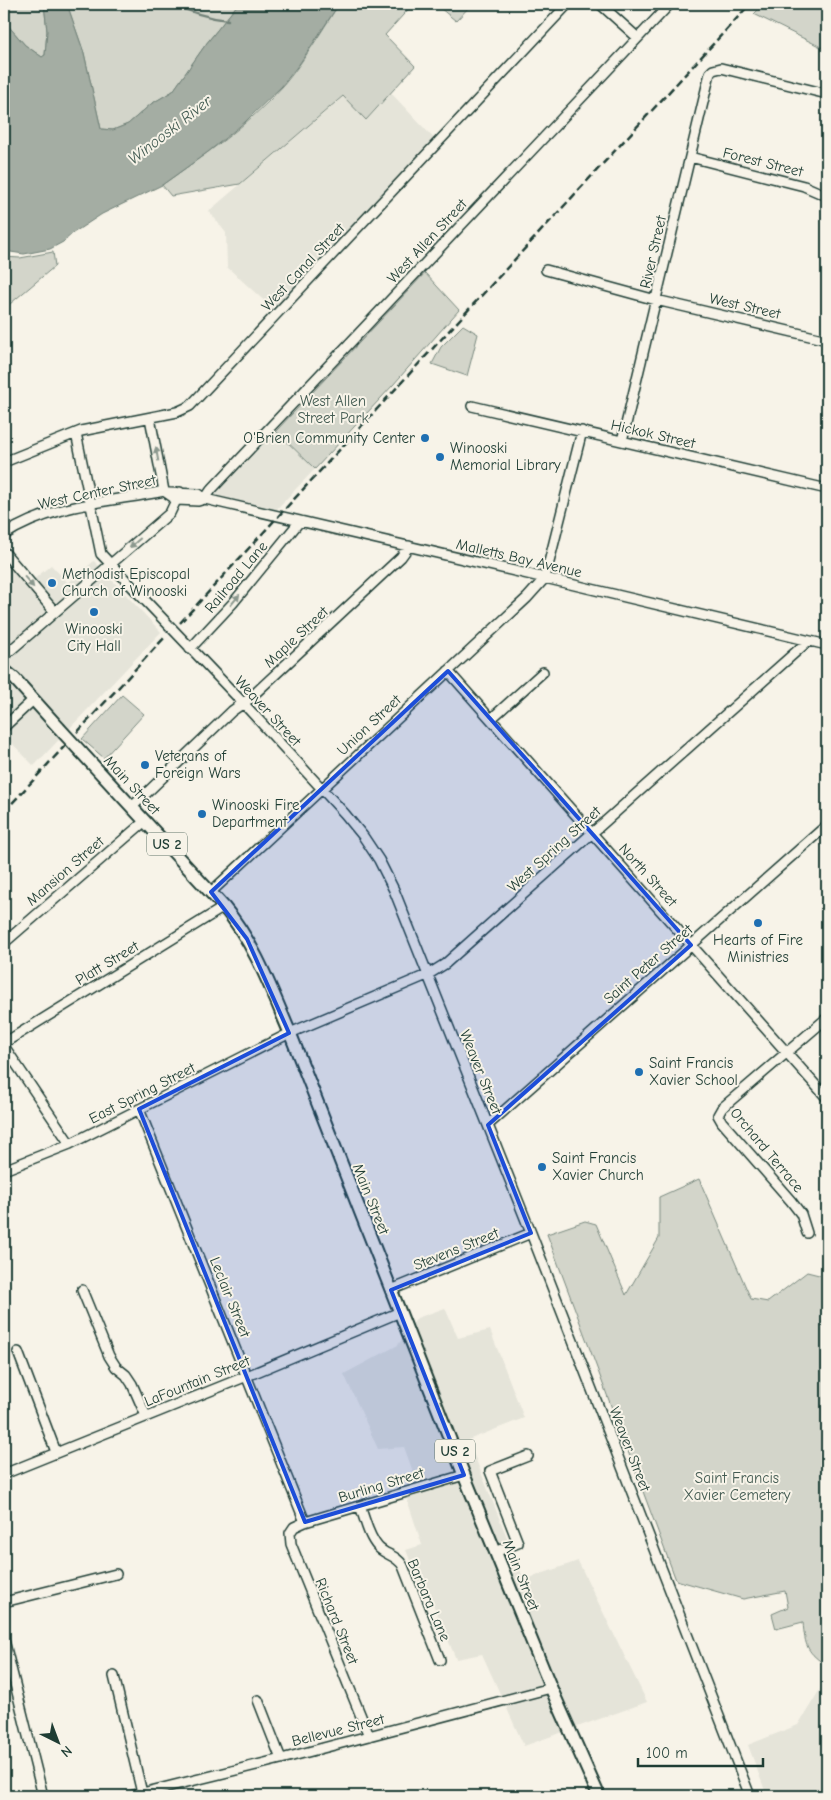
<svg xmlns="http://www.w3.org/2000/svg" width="831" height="1800" font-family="'Comic Neue',sans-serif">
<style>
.built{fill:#e5e4d9}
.green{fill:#d3d5ca;stroke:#79897f}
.water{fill:#a4ada3;stroke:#6f8077}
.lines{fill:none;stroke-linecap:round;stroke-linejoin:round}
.stream{stroke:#6f8077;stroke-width:2.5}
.minor-casing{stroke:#1f3d34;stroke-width:12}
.major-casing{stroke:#1f3d34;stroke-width:15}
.minor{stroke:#f7f3e8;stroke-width:9}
.major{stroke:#f7f3e8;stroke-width:11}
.rail{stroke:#1f3d34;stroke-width:2.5;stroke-dasharray:8 4;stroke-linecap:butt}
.major-bridge-casing{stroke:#1f3d34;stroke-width:15;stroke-linecap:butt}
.major-bridge{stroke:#f7f3e8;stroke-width:11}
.oneway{fill:#8b988e}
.marked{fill:#1d4ed8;fill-opacity:0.2;stroke:#1d4ed8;stroke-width:4;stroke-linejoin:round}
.poi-dot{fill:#1f6fb2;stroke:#f7f3e8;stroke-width:2}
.labels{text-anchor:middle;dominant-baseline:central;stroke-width:4;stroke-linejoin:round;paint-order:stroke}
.shield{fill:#f7f3e8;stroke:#60746a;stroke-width:1}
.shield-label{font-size:14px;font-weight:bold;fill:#1f3d34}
.street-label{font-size:15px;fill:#1f3d34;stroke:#f7f3e8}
.park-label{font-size:15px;fill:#435b52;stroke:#f7f3e8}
.poi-label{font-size:15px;fill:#1f3d34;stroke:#f7f3e8;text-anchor:start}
.water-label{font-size:16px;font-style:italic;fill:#405950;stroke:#f7f3e8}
</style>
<rect width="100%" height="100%" fill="#f7f3e8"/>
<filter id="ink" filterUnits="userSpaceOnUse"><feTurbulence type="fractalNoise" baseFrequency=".02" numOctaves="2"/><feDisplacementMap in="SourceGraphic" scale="10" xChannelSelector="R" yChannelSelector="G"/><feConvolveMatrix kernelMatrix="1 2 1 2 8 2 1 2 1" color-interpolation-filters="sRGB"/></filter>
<g filter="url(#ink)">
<path class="built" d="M391,93L442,147L282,317L227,267L226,233L209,211L344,96L366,120Z
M276,431L315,469L268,518L205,504L202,491L239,452L248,460Z
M4,547L33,580L51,565L68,583L94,561L161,632L34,766L4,735Z
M445,1308L458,1338L490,1330L524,1418L468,1440L524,1580L578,1561L647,1702L524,1746L482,1654L456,1659L430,1597L420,1586L406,1550L422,1545L407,1499L416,1480L404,1447L378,1449L344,1374L398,1345L417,1318Z
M827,1678V1796H767L748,1745L798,1725Z"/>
<path class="green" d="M4,4H44L47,31L45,55L42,57L25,45L4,21Z
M67,4H238L206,44L173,91L151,104L128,124L113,130L101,129L84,53Z
M339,4H413L385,35L415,66L366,120L343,96L240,184L171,196L162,185C204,155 248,126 283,86C304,61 321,32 339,4Z
M435,4H470L471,5L456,21Z
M764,4H827V50L754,14Z
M53,252L55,266L4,309V257L20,258Z
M425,273L459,310L393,385L315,469L276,431Z
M463,325L478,334L467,376L432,364L441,347Z
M122,695L144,714L104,758L82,739Z
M699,1179L751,1299L768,1302L807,1272L827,1277V1666C807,1652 805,1647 803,1622L776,1629L772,1614L788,1607L785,1591L743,1599L676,1580L547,1234L585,1221L596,1224L626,1295L659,1238V1197Z"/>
<path class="water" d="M44,4H67L84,53L101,129L113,130L128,124L151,104L173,91L206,44L238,4H339L300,63L282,86L245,122L208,152L162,185L102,214L73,233L63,242L50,249L24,254L4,251V21L25,45L42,57L45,55L47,31Z"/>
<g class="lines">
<path class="stream" d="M175,4C191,13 210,18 228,20"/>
<g class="minor-casing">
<path id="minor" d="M600,4L638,38
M690,157L804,186L827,196
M546,270L656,300L827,340
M472,406L827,489
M150,418L164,491
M76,433L101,554L243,703L345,814L363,836L379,860L394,890L531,1233L750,1796
M622,441L710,73L713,70L721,68L827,94
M4,462L81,431L177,412L190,406L568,4
M169,493L199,494L205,499L545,578L827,645
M205,499L211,490L670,4
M4,535C51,504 110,502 164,491L177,500L198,501L205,499
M4,552L55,612
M190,649L233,603L300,521
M4,656L170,513L180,492
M448,671L827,1098
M491,719L543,672
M4,727L34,699
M132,807L232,711L249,699L401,557L409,546
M211,892L527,598L545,578L582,431
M4,943L145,821
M4,1043L224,907
M4,1046L70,1144
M139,1109L305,1522
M488,1125L827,825
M4,1170L70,1144L290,1033L429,974L445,964L807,642
M807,1233L801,1214L791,1201L722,1122L718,1115L722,1108L827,1018
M82,1290L109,1356L116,1367L126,1375L132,1384L146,1416
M391,1290L531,1233
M18,1352L56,1452
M4,1474L247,1376L400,1312
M360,1506C365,1519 368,1536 378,1547C385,1555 397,1555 403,1566L440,1660
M495,1552L518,1543L490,1471L528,1456
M4,1602L116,1574
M4,1640L43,1796
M114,1676L142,1793
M258,1700L281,1759
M369,1736L291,1544L290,1533L294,1527L305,1522L464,1475
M130,1796L285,1758L551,1688"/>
</g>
<g class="major-casing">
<path id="major" d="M4,670L14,678L59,728
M82,753L224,907C255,944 271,989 290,1033L464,1475L551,1688L599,1796"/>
</g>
<use href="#minor" class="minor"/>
<use href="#major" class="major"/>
<path class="rail" d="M180,623L750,4
M4,812L165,637"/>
<g class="major-bridge-casing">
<path id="major-bridge" d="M59,728L82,753"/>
</g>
<use href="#major-bridge" class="major-bridge"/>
</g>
<defs><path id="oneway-solid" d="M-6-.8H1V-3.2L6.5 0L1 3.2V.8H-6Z" transform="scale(1.25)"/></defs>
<g class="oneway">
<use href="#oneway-solid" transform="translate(157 454) rotate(-100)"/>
<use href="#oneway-solid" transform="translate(135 543) rotate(139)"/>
<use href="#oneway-solid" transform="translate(29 582) rotate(49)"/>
<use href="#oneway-solid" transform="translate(235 600) rotate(-50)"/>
</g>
</g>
<path class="marked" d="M448,671L691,945L488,1125L531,1233L391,1290L464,1475L305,1522L139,1109L289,1033L247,939L211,892Z"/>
<g class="poi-dot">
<circle cx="425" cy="438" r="5"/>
<circle cx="440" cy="457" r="5"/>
<circle cx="52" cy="583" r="5"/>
<circle cx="94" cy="612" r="5"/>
<circle cx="145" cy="765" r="5"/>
<circle cx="202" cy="814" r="5"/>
<circle cx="758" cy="923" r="5"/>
<circle cx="639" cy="1072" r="5"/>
<circle cx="542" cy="1167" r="5"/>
</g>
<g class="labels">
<g class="shield">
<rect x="147" y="832.5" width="40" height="23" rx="4"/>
<rect x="435" y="1439.5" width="40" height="23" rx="4"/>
</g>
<g class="shield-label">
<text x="167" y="844">US 2</text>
<text x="455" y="1451">US 2</text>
</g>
<g class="street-label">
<text transform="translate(763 162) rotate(14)">Forest Street</text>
<text transform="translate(427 241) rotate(-47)">West Allen Street</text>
<text transform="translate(653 252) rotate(-77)">River Street</text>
<text transform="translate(303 267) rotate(-47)">West Canal Street</text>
<text transform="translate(745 306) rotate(13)">West Street</text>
<text transform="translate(653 434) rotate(13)">Hickok Street</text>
<text transform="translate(97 492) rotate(-12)">West Center Street</text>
<text transform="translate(519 558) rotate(13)">Malletts Bay Avenue</text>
<text transform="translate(236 577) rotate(-50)">Railroad Lane</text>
<text transform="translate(296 637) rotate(-43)">Maple Street</text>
<text transform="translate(268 711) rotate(47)">Weaver Street</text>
<text transform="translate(369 725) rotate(-43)">Union Street</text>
<text transform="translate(132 785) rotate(47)">Main Street</text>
<text transform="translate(554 849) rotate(-42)">West Spring Street</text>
<text transform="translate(65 871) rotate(-41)">Mansion Street</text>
<text transform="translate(648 875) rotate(48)">North Street</text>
<text transform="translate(107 963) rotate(-31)">Platt Street</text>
<text transform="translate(648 964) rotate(-41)">Saint Peter Street</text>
<text transform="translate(481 1072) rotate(68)">Weaver Street</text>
<text transform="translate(142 1093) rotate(-27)">East Spring Street</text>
<text transform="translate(767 1150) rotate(50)">Orchard Terrace</text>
<text transform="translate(371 1199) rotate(68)">Main Street</text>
<text transform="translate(456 1249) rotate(-22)">Stevens Street</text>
<text transform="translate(230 1297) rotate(68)">Leclair Street</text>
<text transform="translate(197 1381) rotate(-22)">LaFountain Street</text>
<text transform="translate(630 1449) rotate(69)">Weaver Street</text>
<text transform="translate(381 1485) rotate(-17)">Burling Street</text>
<text transform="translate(521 1575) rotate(68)">Main Street</text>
<text transform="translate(429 1600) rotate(67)">Barbara Lane</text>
<text transform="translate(337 1621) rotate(68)">Richard Street</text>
<text transform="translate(338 1730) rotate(-14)">Bellevue Street</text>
</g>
<g class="park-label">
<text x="333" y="401">West Allen<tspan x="333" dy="17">Street Park</tspan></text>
<text x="737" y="1478">Saint Francis<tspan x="737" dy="17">Xavier Cemetery</tspan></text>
</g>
<g class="poi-label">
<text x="415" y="438" text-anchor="end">O'Brien Community Center</text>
<text x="450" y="448">Winooski<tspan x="450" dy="17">Memorial Library</tspan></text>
<text x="62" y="574">Methodist Episcopal<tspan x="62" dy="17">Church of Winooski</tspan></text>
<text x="94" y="629" text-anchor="middle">Winooski<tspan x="94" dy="17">City Hall</tspan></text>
<text x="155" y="756">Veterans of<tspan x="155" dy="17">Foreign Wars</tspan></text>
<text x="212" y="805">Winooski Fire<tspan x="212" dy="17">Department</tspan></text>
<text x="758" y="940" text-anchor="middle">Hearts of Fire<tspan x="758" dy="17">Ministries</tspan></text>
<text x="649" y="1063">Saint Francis<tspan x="649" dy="17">Xavier School</tspan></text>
<text x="552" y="1158">Saint Francis<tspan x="552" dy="17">Xavier Church</tspan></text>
</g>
<g class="water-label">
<text transform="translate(170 130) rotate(-38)">Winooski River</text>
</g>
</g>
<rect width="831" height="1800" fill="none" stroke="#f7f3e8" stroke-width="20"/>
<rect x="10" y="10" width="811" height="1780" fill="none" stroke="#1f3d34" stroke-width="2" filter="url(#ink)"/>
<g transform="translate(58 1742) rotate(138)" stroke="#f7f3e8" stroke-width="4" paint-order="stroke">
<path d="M0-4L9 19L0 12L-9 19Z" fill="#1f3d34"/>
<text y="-8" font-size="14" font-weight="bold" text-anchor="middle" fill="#1f3d34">N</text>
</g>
<path d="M638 1758v8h125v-8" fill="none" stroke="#1f3d34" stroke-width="2.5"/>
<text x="646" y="1758" font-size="15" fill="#1f3d34" stroke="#f7f3e8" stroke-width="4" paint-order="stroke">100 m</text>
</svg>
